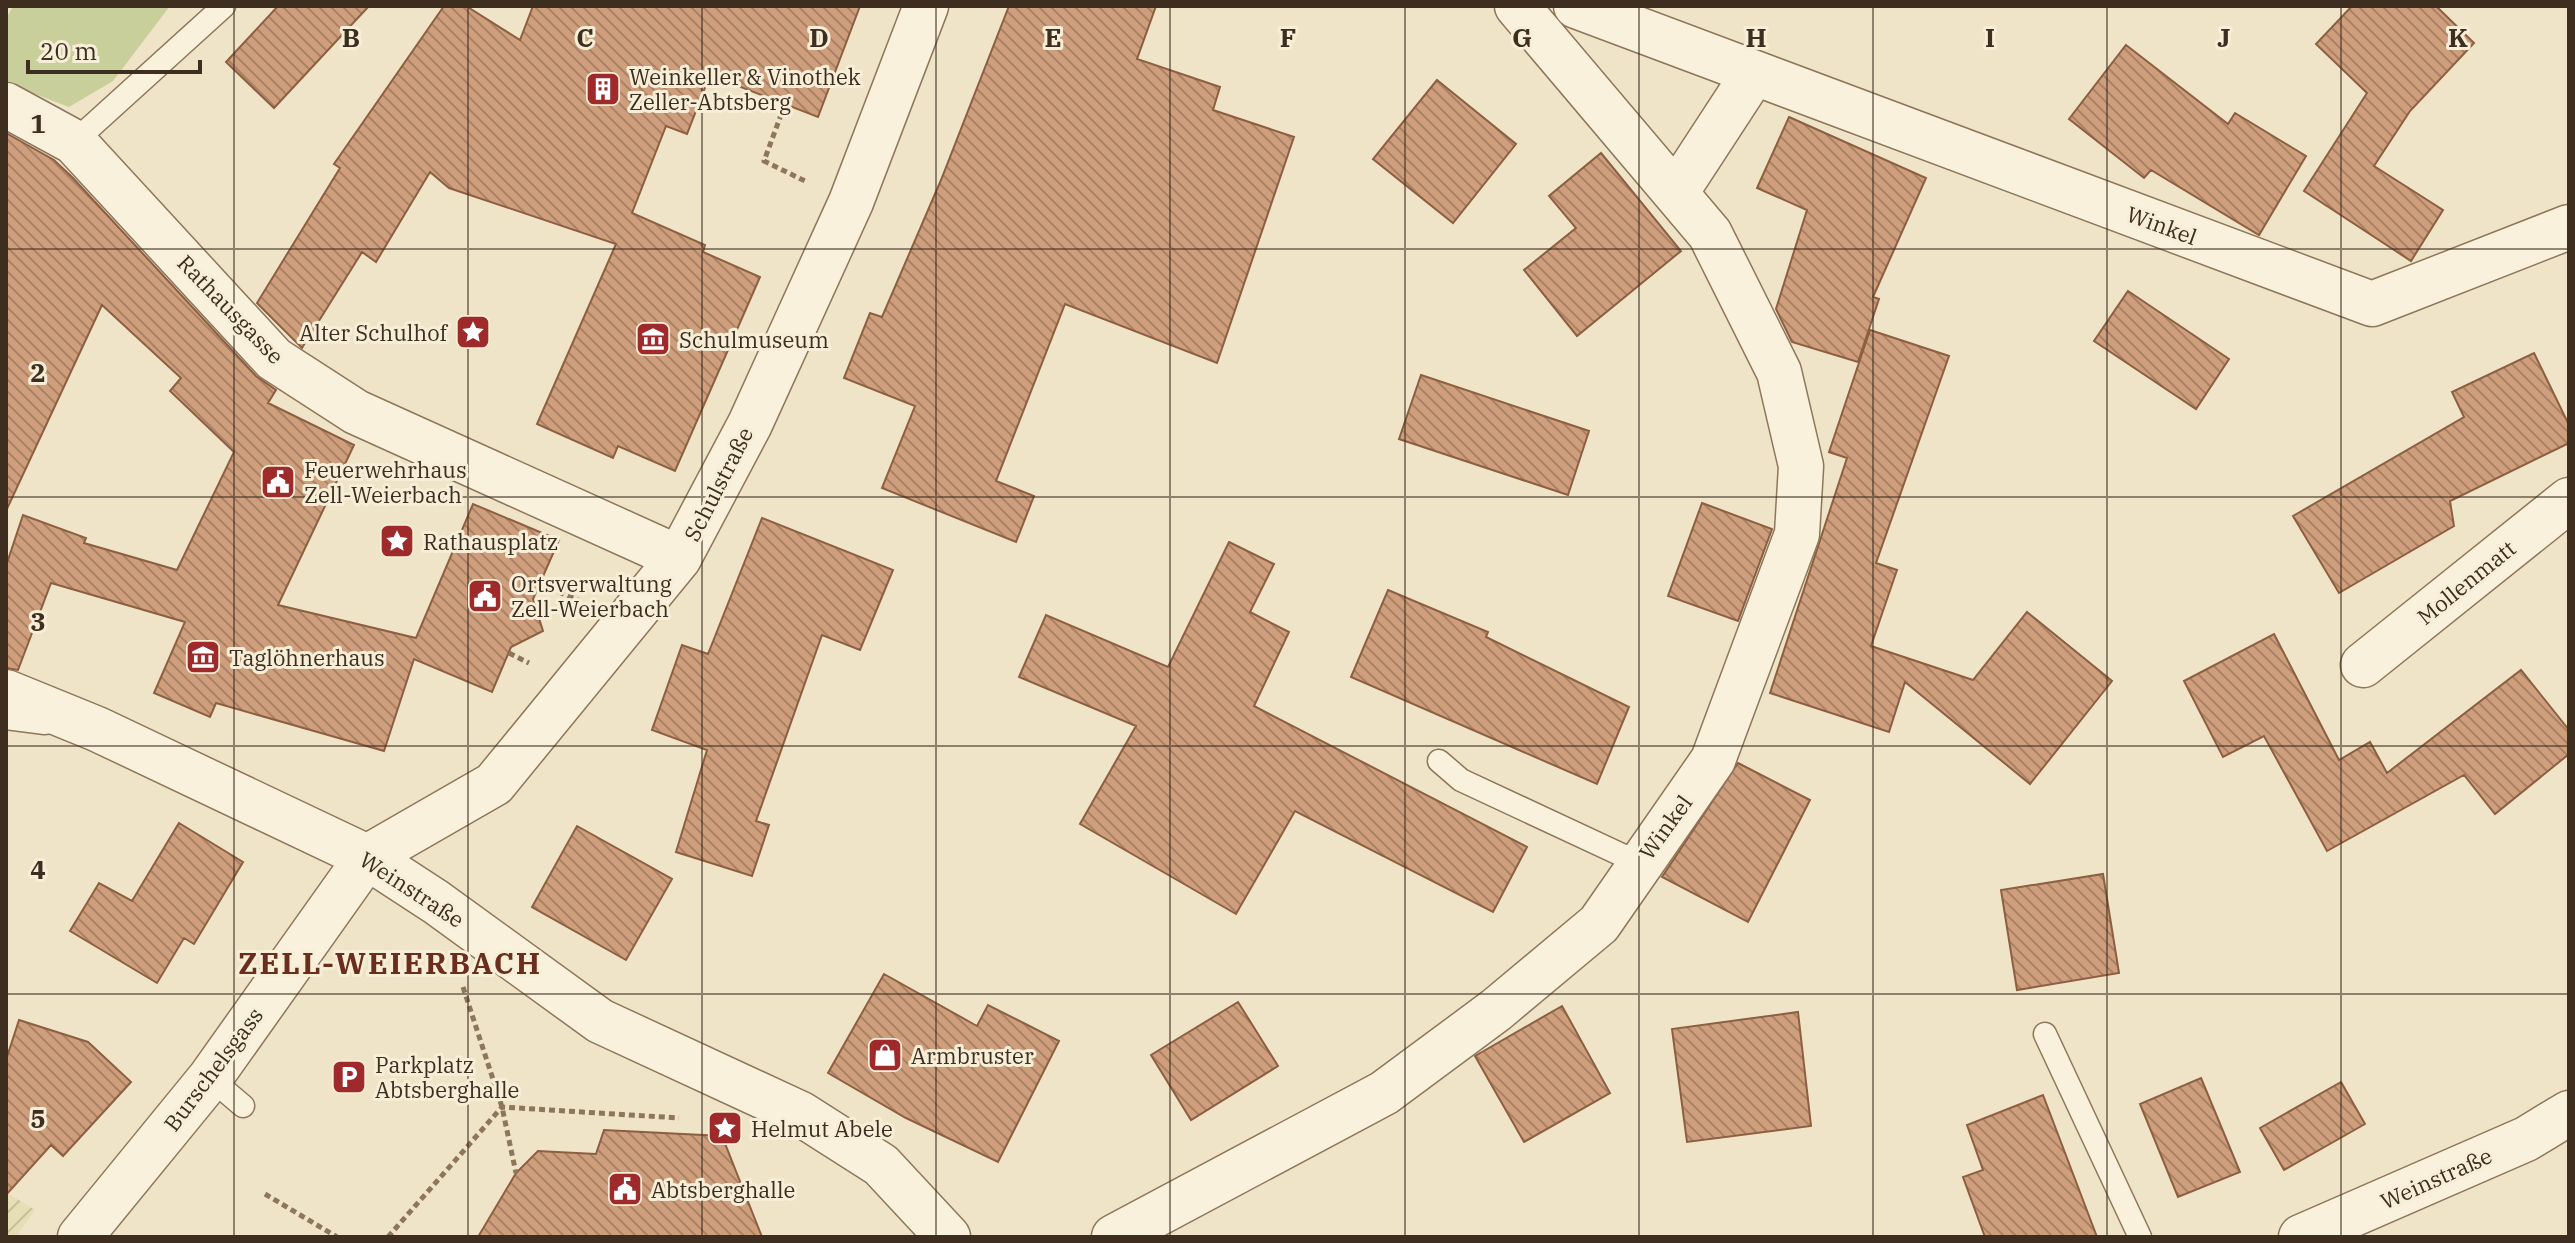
<svg xmlns="http://www.w3.org/2000/svg" width="2575" height="1243" font-family="'IBM Plex Serif',serif">
<style>
.farmland{fill:url(#farmland-furrows)}
.grass{fill:#c9cf9b}
.building{fill:url(#building-back-hatch);stroke:#8d5f41;stroke-width:2}
.lines{fill:none;stroke-linecap:round;stroke-linejoin:round}
.service-casing{stroke:#8d765c;stroke-width:25}
.minor-casing{stroke:#8d765c;stroke-width:47}
.tertiary-casing{stroke:#8d765c;stroke-width:47}
.path{stroke:#8d765c;stroke-width:5;stroke-dasharray:6 4;stroke-linecap:butt}
.service{stroke:#faf1dc;stroke-width:22}
.minor{stroke:#faf1dc;stroke-width:44}
.tertiary{stroke:#faf1dc;stroke-width:44}
.grid{fill:none;stroke:#3d2e20;stroke-width:2;stroke-opacity:0.55}
.labels{text-anchor:middle;dominant-baseline:central;stroke-width:6;stroke-linejoin:round;paint-order:stroke}
.poi-label{font-size:22px;fill:#3d2e20;stroke:#f7eed8;text-anchor:start}
.street-label{font-size:22px;fill:#3d2e20;stroke:#f7eed8}
.district-label{font-size:30px;font-weight:bold;letter-spacing:2px;fill:#6b2e1e;stroke:#f7eed8}
.grid-label{font-size:26px;text-anchor:middle;font-weight:bold;fill:#3d2e20;stroke:#f7eed8;stroke-width:6;stroke-linejoin:round;paint-order:stroke}
</style>
<defs>
<pattern id="farmland-furrows" width="10" height="10" patternUnits="userSpaceOnUse" patternTransform="scale(2)"><rect width="10" height="10" fill="#e6deb5"/><path d="M-1 1l2-2M0 10L10 0M9 11l2-2" fill="none" stroke="#c6bf9b"/></pattern>
<pattern id="building-back-hatch" width="6" height="6" patternUnits="userSpaceOnUse" patternTransform="scale(2)"><rect width="6" height="6" fill="#cf9f7d"/><path d="M-1 5l2 2M0 0l6 6M5-1l2 2" fill="none" stroke="#a98266"/></pattern>
</defs>
<rect width="100%" height="100%" fill="#f0e4c8"/>
<path class="farmland" d="M6,1192L35,1210L16,1237H6Z"/>
<path class="grass" d="M13,6H170L113,81L69,107L6,83V19Z"/>
<path class="building" d="M278,6H369L274,108L226,62Z
M444,6H466L520,40L533,6H860L818,117L710,75L687,134L666,126L632,213L705,245L703,252L760,277L675,471L618,446L613,458L537,424L616,244L449,188L430,172L376,262L362,252L302,348L257,303L340,168L334,164Z
M1009,6H1156L1137,59L1220,87L1213,110L1294,137L1217,363L1065,304L996,481L1034,496L1016,542L882,488L915,406L844,378L870,313L882,317L941,180Z
M2352,6H2436L2474,43L2410,111L2374,166L2443,210L2411,261L2304,191L2367,93L2316,44Z
M2126,45L2228,124L2235,113L2306,156L2259,235L2151,170L2144,178L2069,119Z
M1437,80L1516,144L1453,223L1373,159Z
M1789,117L1926,178L1873,297L1879,299L1858,362L1792,342L1776,309L1807,210L1757,188Z
M6,133L54,160L72,177L256,376L276,390L268,403L354,445L278,605L416,638L473,504L559,540L533,599L543,631L511,647L492,692L414,659L384,751L216,703L210,717L154,693L185,622L51,583L18,670L6,668V566L23,515L86,538L84,543L177,570L234,452L170,391L181,378L102,305L6,511Z
M1601,153L1681,251L1577,336L1524,270L1576,228L1549,196Z
M2128,291L2229,359L2196,409L2094,341Z
M1870,330L1949,356L1876,563L1897,570L1871,646L1973,680L2027,612L2112,681L2030,784L1905,682L1889,732L1770,693L1847,458L1829,452Z
M2534,353L2569,425V443L2450,501L2454,526L2339,593L2293,516L2464,417L2452,392Z
M1421,375L1589,431L1568,495L1399,439Z
M1702,503L1772,529L1738,621L1668,596Z
M762,518L893,570L860,650L822,635L756,821L769,825L752,876L676,852L707,750L652,730L682,645L708,654Z
M1229,542L1274,564L1250,612L1289,632L1254,706L1527,847L1493,912L1295,811L1236,914L1080,824L1136,726L1019,677L1046,615L1168,667Z
M1388,590L1488,632L1486,637L1629,707L1597,784L1351,677Z
M2274,634L2339,760L2370,742L2387,773L2521,670L2569,730V754L2495,814L2464,775L2327,851L2264,736L2223,757L2184,681Z
M1738,763L1810,800L1748,922L1662,877Z
M179,823L243,862L194,944L184,938L157,983L70,931L99,883L132,901Z
M577,826L672,879L626,960L532,907Z
M2103,874L2119,973L2017,990L2001,890Z
M884,974L977,1026L988,1005L1059,1041L998,1162L906,1118L828,1073Z
M1238,1002L1278,1066L1191,1120L1151,1055Z
M1562,1006L1610,1093L1524,1142L1475,1056Z
M1798,1012L1811,1126L1687,1142L1672,1029Z
M19,1020L88,1042L131,1082L63,1156L51,1145L6,1195V1060Z
M2201,1078L2240,1172L2178,1197L2140,1104Z
M2341,1082L2365,1124L2284,1170L2260,1128Z
M2043,1095L2097,1237H1985L1963,1177L1983,1170L1967,1125Z
M604,1130L722,1136L762,1237H478L516,1173L538,1151L596,1154Z"/>
<g class="lines">
<g class="service-casing">
<path id="service" d="M74,142L224,6
M6,718L45,723
M1439,761L1461,780L1639,863
M2045,1034L2140,1237
M210,1078L243,1106"/>
</g>
<g class="minor-casing">
<path id="minor" d="M1576,6L2372,304L2569,227
M6,105L74,142L274,359L356,412L679,558
M1677,191L1754,73
M2363,665L2569,500
M80,1237L210,1078L367,857L494,784L679,558L750,424L851,202L926,6
M1114,1237L1384,1093L1496,1010L1599,924L1713,760L1797,534L1801,466L1779,372L1710,234L1517,6"/>
</g>
<g class="tertiary-casing">
<path id="tertiary" d="M6,692L97,729L367,857L436,902L600,1021L801,1114L881,1165L948,1237
M2301,1237L2526,1139L2569,1113"/>
</g>
<path class="path" d="M785,104L764,161L805,181
M540,584L580,601
M509,653L529,663
M463,987L502,1107L516,1173
M265,1194L337,1237
M388,1237L502,1107L679,1118"/>
<use href="#service" class="service"/>
<use href="#minor" class="minor"/>
<use href="#tertiary" class="tertiary"/>
</g>
<path class="grid" d="M234,6V1237M468,6V1237M702,6V1237M936,6V1237M1170,6V1237M1405,6V1237M1639,6V1237M1873,6V1237M2107,6V1237M2341,6V1237M6,249H2569M6,497H2569M6,746H2569M6,994H2569"/>
<defs>
<g id="building-square" transform="scale(1.8)"><rect x="-9" y="-9" width="18" height="18" rx="4" fill="#9e2a2b" stroke="#f7eed8"/><path d="M-4-6H4V6H1V3H-1V6H-4ZM-2.5-4.3h1.7v1.8h-1.7ZM.8-4.3h1.7v1.8H.8ZM-2.5-1h1.7V.8h-1.7ZM.8-1h1.7V.8H.8Z" fill="#fff"/></g>
<g id="sight-square" transform="scale(1.8)"><rect x="-9" y="-9" width="18" height="18" rx="4" fill="#9e2a2b" stroke="#f7eed8"/><path d="M0-6L1.8-2.2L6-1.7L2.9 1.2L3.7 5.4L0 3.3L-3.7 5.4L-2.9 1.2L-6-1.7L-1.8-2.2Z" fill="#fff"/></g>
<g id="museum-square" transform="scale(1.8)"><rect x="-9" y="-9" width="18" height="18" rx="4" fill="#9e2a2b" stroke="#f7eed8"/><path d="M0-6L6-3V-2H-6V-3ZM-5-1h2V3h-2ZM-1-1h2V3h-2ZM3-1h2V3H3ZM-6 4H6V6H-6Z" fill="#fff"/></g>
<g id="civic-square" transform="scale(1.8)"><rect x="-9" y="-9" width="18" height="18" rx="4" fill="#9e2a2b" stroke="#f7eed8"/><path d="M-.6-6.5H3V-4.5H.6V-3L4-1V1h2V6H-6V1h2V-1L-.6-3ZM-1.2 2.5V6h2.4V2.5Z" fill="#fff"/></g>
<g id="shop-square" transform="scale(1.8)"><rect x="-9" y="-9" width="18" height="18" rx="4" fill="#9e2a2b" stroke="#f7eed8"/><path d="M-5-2.5h2.3a2.7 3.5 0 0 1 5.4 0H5L5.5 6h-11ZM-1.5-2.5h3a1.5 2.3 0 0 0-3 0Z" fill="#fff"/></g>
<g id="parking-square" transform="scale(1.8)"><rect x="-9" y="-9" width="18" height="18" rx="4" fill="#9e2a2b" stroke="#f7eed8"/><path d="M-3.5-5.5H1a3.5 3.5 0 0 1 0 7H-1V5.5H-3.5ZM-1-3.4V-.6H.8a1.4 1.4 0 0 0 0-2.8Z" fill="#fff"/></g>
</defs>
<g fill-rule="evenodd">
<use href="#building-square" x="603" y="89"/>
<use href="#sight-square" x="473" y="332"/>
<use href="#museum-square" x="653" y="339"/>
<use href="#civic-square" x="278" y="482"/>
<use href="#sight-square" x="397" y="541"/>
<use href="#civic-square" x="485" y="596"/>
<use href="#museum-square" x="203" y="657"/>
<use href="#shop-square" x="885" y="1055"/>
<use href="#parking-square" x="349" y="1077"/>
<use href="#sight-square" x="725" y="1128"/>
<use href="#civic-square" x="625" y="1189"/>
</g>
<g class="labels">
<g class="poi-label">
<text x="629" y="76">Weinkeller &amp; Vinothek<tspan x="629" dy="25">Zeller-Abtsberg</tspan></text>
<text x="447" y="332" text-anchor="end">Alter Schulhof</text>
<text x="679" y="339">Schulmuseum</text>
<text x="304" y="469">Feuerwehrhaus<tspan x="304" dy="25">Zell-Weierbach</tspan></text>
<text x="423" y="541">Rathausplatz</text>
<text x="511" y="583">Ortsverwaltung<tspan x="511" dy="25">Zell-Weierbach</tspan></text>
<text x="229" y="657">Taglöhnerhaus</text>
<text x="911" y="1055">Armbruster</text>
<text x="375" y="1064">Parkplatz<tspan x="375" dy="25">Abtsberghalle</tspan></text>
<text x="751" y="1128">Helmut Abele</text>
<text x="651" y="1189">Abtsberghalle</text>
</g>
<g class="street-label">
<text transform="translate(2162 225) rotate(20)">Winkel</text>
<text transform="translate(231 309) rotate(46)">Rathausgasse</text>
<text transform="translate(718 484) rotate(-63)">Schulstraße</text>
<text transform="translate(2466 582) rotate(-39)">Mollenmatt</text>
<text transform="translate(1665 827) rotate(-54)">Winkel</text>
<text transform="translate(412 889) rotate(33)">Weinstraße</text>
<text transform="translate(213 1069) rotate(-53)">Burschelsgass</text>
<text transform="translate(2436 1178) rotate(-24)">Weinstraße</text>
</g>
<g class="district-label">
<text x="390" y="962">ZELL-WEIERBACH</text>
</g>
</g>
<g class="grid-label">
<text x="351" y="47">B</text>
<text x="585" y="47">C</text>
<text x="819" y="47">D</text>
<text x="1053" y="47">E</text>
<text x="1288" y="47">F</text>
<text x="1522" y="47">G</text>
<text x="1756" y="47">H</text>
<text x="1990" y="47">I</text>
<text x="2224" y="47">J</text>
<text x="2458" y="47">K</text>
<text x="38" y="133">1</text>
<text x="38" y="382">2</text>
<text x="38" y="631">3</text>
<text x="38" y="879">4</text>
<text x="38" y="1128">5</text>
</g>
<rect width="2575" height="1243" fill="none" stroke="#3d2e20" stroke-width="16"/>
<path d="M28 60v12h172v-12" fill="none" stroke="#3d2e20" stroke-width="4"/>
<text x="40" y="60" font-size="24" fill="#3d2e20" stroke="#f7eed8" stroke-width="6" paint-order="stroke">20 m</text>
</svg>
